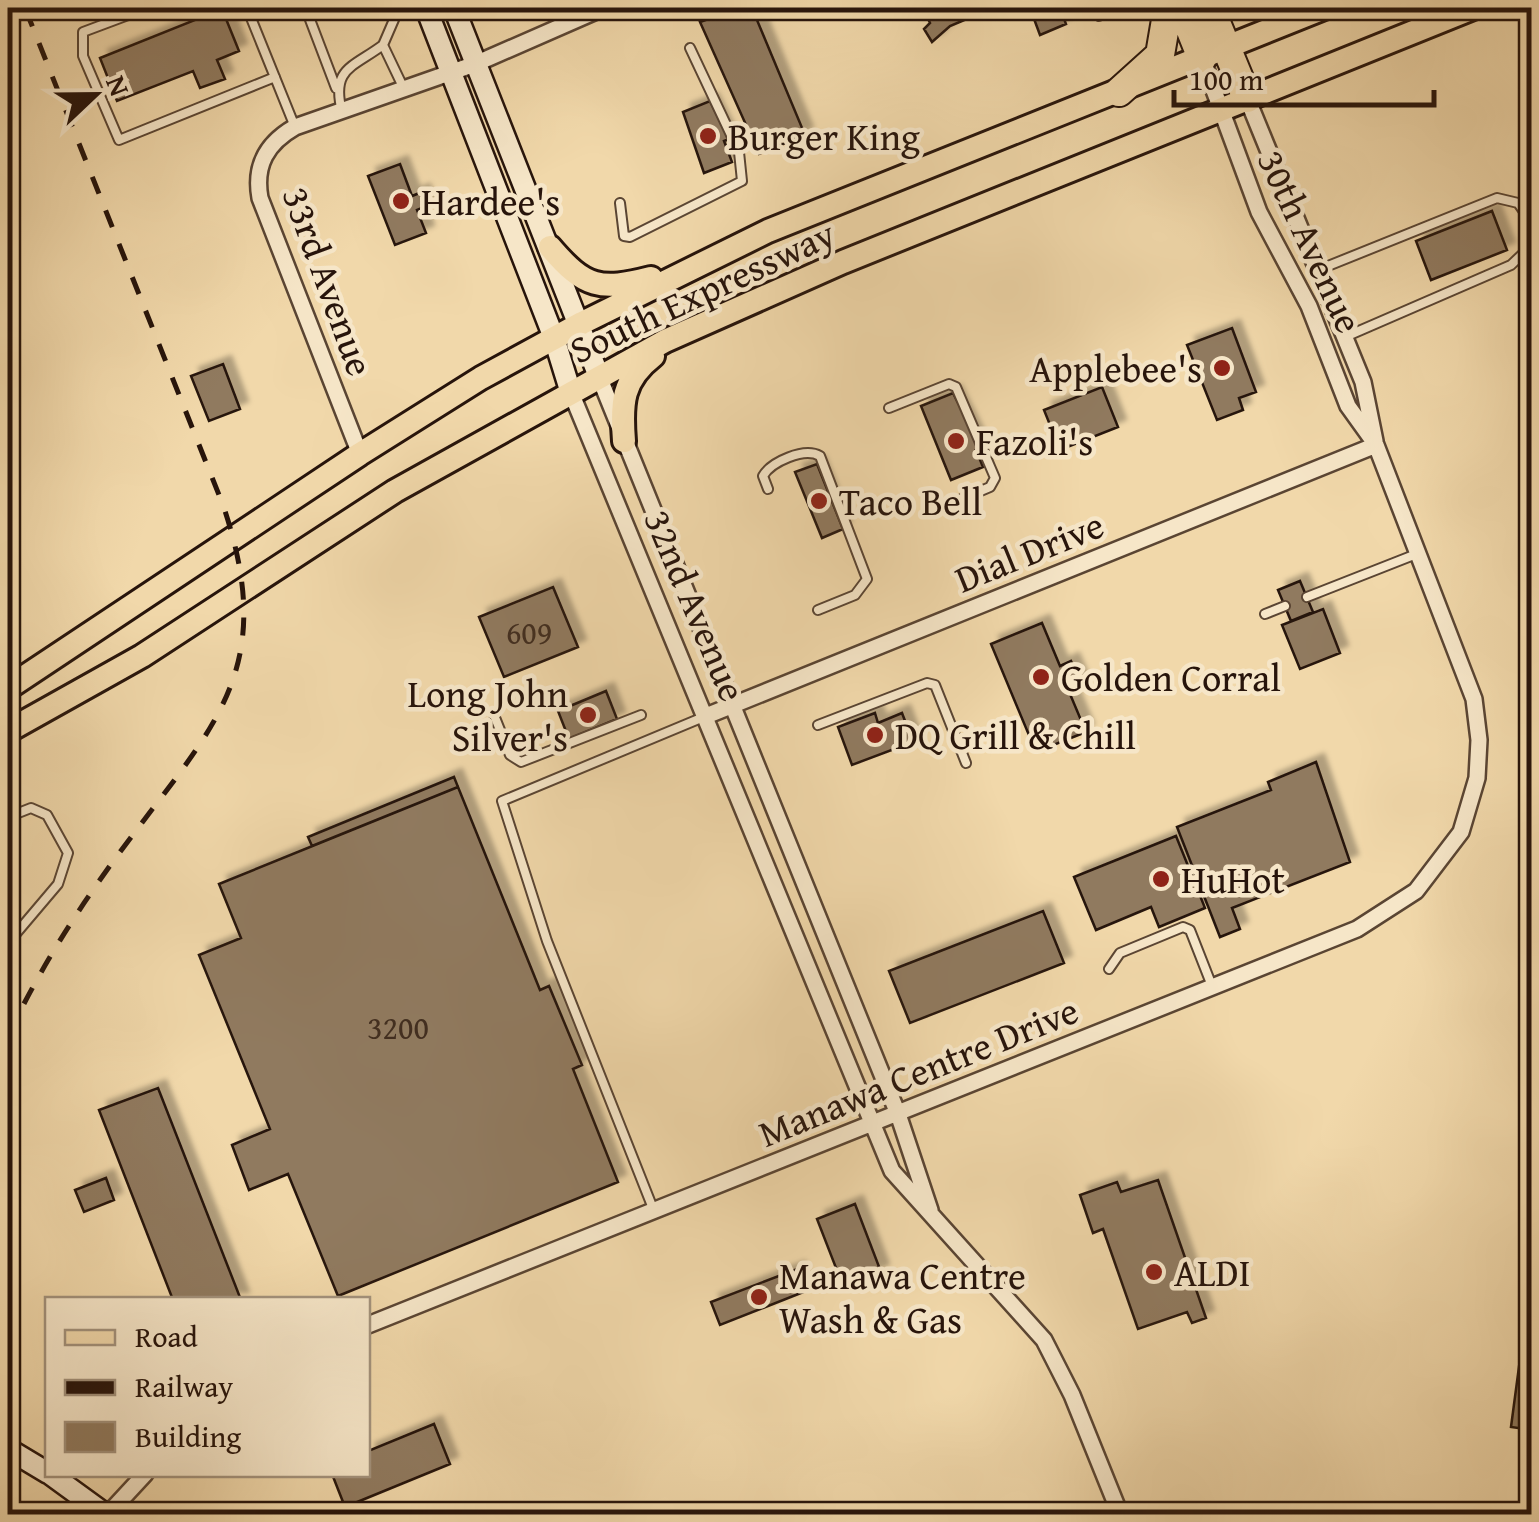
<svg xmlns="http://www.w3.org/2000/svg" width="1539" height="1522" font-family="'Gentium Book Plus',serif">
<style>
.building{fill:#907a5e;stroke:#27140b;stroke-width:2.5;filter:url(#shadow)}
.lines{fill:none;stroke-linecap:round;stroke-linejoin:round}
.lane-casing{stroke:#5a4533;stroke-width:12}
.street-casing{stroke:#5a4533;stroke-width:20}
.secondary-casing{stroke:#27140b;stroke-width:25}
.primary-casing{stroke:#27140b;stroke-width:28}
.highway-casing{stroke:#27140b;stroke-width:32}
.lane{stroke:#f6e6c8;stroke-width:8}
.street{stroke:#f6e6c8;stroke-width:15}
.secondary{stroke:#f6e6c8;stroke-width:20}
.primary{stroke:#f1d8aa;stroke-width:22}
.highway{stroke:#f1d8aa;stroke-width:28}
.rail{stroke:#27140b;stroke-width:5;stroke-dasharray:18 18;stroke-linecap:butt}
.poi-dot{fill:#8f2418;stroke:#f6e6c8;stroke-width:4}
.labels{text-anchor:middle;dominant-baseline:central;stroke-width:9;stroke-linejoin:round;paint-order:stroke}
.number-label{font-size:32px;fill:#412e20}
.poi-label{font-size:38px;fill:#27140b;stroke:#f6e6c8;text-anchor:start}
.street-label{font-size:38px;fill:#27140b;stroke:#f6e6c8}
</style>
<defs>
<filter id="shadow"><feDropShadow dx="8" dy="-8" stdDeviation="2.5" flood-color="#0004"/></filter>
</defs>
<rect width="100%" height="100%" fill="#f1d8aa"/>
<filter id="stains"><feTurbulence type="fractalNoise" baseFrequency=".002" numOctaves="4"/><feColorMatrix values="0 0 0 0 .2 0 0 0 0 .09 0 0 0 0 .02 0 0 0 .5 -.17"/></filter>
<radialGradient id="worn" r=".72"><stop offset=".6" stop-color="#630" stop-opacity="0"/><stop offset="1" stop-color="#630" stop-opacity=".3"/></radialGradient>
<path class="building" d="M739,8H752L805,135L759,154L700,22Z
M923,8H964L969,18L950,26L932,42L924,29L930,23Z
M1030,8H1060L1066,24L1040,35Z
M222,9L239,51L217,60L225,79L200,88L193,71L117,101L100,58Z
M710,101L729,139L724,141L732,162L704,173L683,112Z
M400,164L412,196L422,192L427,206L417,210L426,233L395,245L368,176Z
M1492,211L1507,250L1431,280L1416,241Z
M1232,328L1256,392L1239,398L1243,410L1217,420L1187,345Z
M223,364L240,409L209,421L191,376Z
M1102,387L1118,427L1060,450L1044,410Z
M953,393L981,448L976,450L983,467L951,480L921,406Z
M817,464L843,529L822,538L795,472Z
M1300,581L1313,612L1291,621L1278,590Z
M553,587L578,647L504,677L479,617Z
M1323,609L1340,653L1300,669L1282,625Z
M1042,623L1060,666L1071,661L1083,689L1070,694L1086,732L1036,752L991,644Z
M606,691L617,719L569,739L558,711Z
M875,713L878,723L902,713L913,742L852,765L838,727Z
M1316,762L1350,862L1232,908L1240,929L1220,937L1177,827L1271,790L1268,782Z
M454,777L458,787L312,846L308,837Z
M458,787L540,990L549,986L582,1065L573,1069L618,1182L338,1296L288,1174L249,1190L232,1145L270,1129L199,955L241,938L219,884Z
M1176,836L1205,908L1159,927L1151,907L1096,930L1074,877Z
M1043,911L1064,963L910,1023L889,971Z
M158,1088L241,1300H173L99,1110Z
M106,1178L114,1200L84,1212L75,1190Z
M1158,1180L1206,1318L1192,1323L1187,1312L1138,1329L1103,1229L1093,1233L1080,1195L1117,1182L1121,1192Z
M855,1204L881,1272L843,1286L817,1219Z
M797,1269L806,1291L720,1325L711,1302Z
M1520,1359L1532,1360V1430L1511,1427Z
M434,1424L450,1464L345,1507L332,1474H368V1451Z"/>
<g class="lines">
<g class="lane-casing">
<path id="lane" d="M147,8L83,32V56L119,140L275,77
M247,8L295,127
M319,8L309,17L336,88
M399,8L383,45L404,89
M1096,8L1099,16
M342,112C331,68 352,68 383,45
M620,203L624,236L630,237L742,181L739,152L690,48
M1318,270L1497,198L1518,203L1532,223
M1345,337L1511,265L1532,245
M889,408L949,384L956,387L995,478L990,487L931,512
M768,489L763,476C771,462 804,447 820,456L867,579L855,595L818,610
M1307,597L1419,553
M1265,614L1285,606
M494,715L510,755L521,762L641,715
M818,725L927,683L935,685L966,763
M8,817L31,808L47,815L68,853L58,884L8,943
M1109,969L1120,953L1183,927L1190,930L1212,986
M654,1211L547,941L502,801L706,716"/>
</g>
<g class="street-casing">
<path id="street" d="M1247,98L1363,382L1375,441
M598,374L898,1114L930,1210
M570,390L892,1171L1044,1340L1072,1395L1120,1514
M360,454L260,198C254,165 267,143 295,127L475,64L603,8
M706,716L1376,445
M368,1325L1357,929L1416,891L1461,832L1477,778L1479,740L1474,699L1376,445L1348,406L1309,306L1259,212L1202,58
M108,1514L145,1474"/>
</g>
<g class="secondary-casing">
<path id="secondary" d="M426,8L554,338L570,390
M454,8L598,374
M8,1449L48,1473
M50,1474L105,1514"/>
</g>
<g class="primary-casing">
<path id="primary" d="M550,247C585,288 600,291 651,278
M624,441C621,403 622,380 653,356
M8,688L360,454L481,378L582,323L768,231L1324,8
M8,731L142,656L395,491L665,341L843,262L1473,8"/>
</g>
<g class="highway-casing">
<path id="highway" d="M1182,8L1202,58
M1210,8L1247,98
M1119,92L1160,55L1168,8"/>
</g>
<use href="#lane" class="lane"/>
<use href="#street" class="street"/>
<use href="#secondary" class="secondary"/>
<use href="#primary" class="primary"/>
<use href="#highway" class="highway"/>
<path class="rail" d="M8,1036C39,970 79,907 123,848C214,725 279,670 223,505L25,8"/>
</g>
<g class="poi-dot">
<circle cx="708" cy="136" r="10"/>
<circle cx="401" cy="201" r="10"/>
<circle cx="1222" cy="368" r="10"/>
<circle cx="956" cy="441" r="10"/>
<circle cx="819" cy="501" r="10"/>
<circle cx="1041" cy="677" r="10"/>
<circle cx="588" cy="715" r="10"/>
<circle cx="875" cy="735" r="10"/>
<circle cx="1161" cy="879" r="10"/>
<circle cx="1154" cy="1272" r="10"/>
<circle cx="759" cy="1297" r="10"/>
</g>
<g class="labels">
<g class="number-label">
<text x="529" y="632">609</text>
<text x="398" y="1027">3200</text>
</g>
<g class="poi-label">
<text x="728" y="136">Burger King</text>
<text x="421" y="201">Hardee's</text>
<text x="1202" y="368" text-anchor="end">Applebee's</text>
<text x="976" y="441">Fazoli's</text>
<text x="839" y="501">Taco Bell</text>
<text x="1061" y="677">Golden Corral</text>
<text x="568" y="693" text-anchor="end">Long John<tspan x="568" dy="44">Silver's</tspan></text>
<text x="895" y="735">DQ Grill &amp; Chill</text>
<text x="1181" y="879">HuHot</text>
<text x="1174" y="1272">ALDI</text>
<text x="779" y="1275">Manawa Centre<tspan x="779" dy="44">Wash &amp; Gas</tspan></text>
</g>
<g class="street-label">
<text transform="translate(1311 241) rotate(65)">30th Avenue</text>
<text transform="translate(329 281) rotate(70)">33rd Avenue</text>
<text transform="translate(702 291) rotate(-25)">South Expressway</text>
<text transform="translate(1029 551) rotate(-22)">Dial Drive</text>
<text transform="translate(696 605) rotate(67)">32nd Avenue</text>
<text transform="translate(918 1071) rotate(-22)">Manawa Centre Drive</text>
</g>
</g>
<rect width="1539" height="1522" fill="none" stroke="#f1d8aa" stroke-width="40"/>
<rect x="10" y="10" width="1519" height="1502" fill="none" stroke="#27140b" stroke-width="5"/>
<rect x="20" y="20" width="1499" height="1482" fill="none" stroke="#27140b" stroke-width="2.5"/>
<rect x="45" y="1297" width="325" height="180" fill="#f6e6c8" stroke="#a3927c" stroke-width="2.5"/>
<rect x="65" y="1330" width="50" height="15" fill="#f1d8aa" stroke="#a3927c" stroke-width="2.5"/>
<text x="135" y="1347" font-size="30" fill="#27140b">Road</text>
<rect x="65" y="1380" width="50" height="15" fill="#27140b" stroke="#a3927c" stroke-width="2.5"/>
<text x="135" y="1397" font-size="30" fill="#27140b">Railway</text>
<rect x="65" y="1422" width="50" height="30" fill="#907a5e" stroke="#a3927c" stroke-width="2.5"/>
<text x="135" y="1447" font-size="30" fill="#27140b">Building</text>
<g transform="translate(95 95) rotate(68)" stroke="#f6e6c8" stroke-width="8" paint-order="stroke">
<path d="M0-8L18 38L0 25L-18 38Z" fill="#27140b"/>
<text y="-15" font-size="28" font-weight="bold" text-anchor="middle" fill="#27140b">N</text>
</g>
<path d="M1174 90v15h260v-15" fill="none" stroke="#27140b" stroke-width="5"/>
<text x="1189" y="90" font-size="30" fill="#27140b" stroke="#f6e6c8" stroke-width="8" paint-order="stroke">100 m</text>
<rect width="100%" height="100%" filter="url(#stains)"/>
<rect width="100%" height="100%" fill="url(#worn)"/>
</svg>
